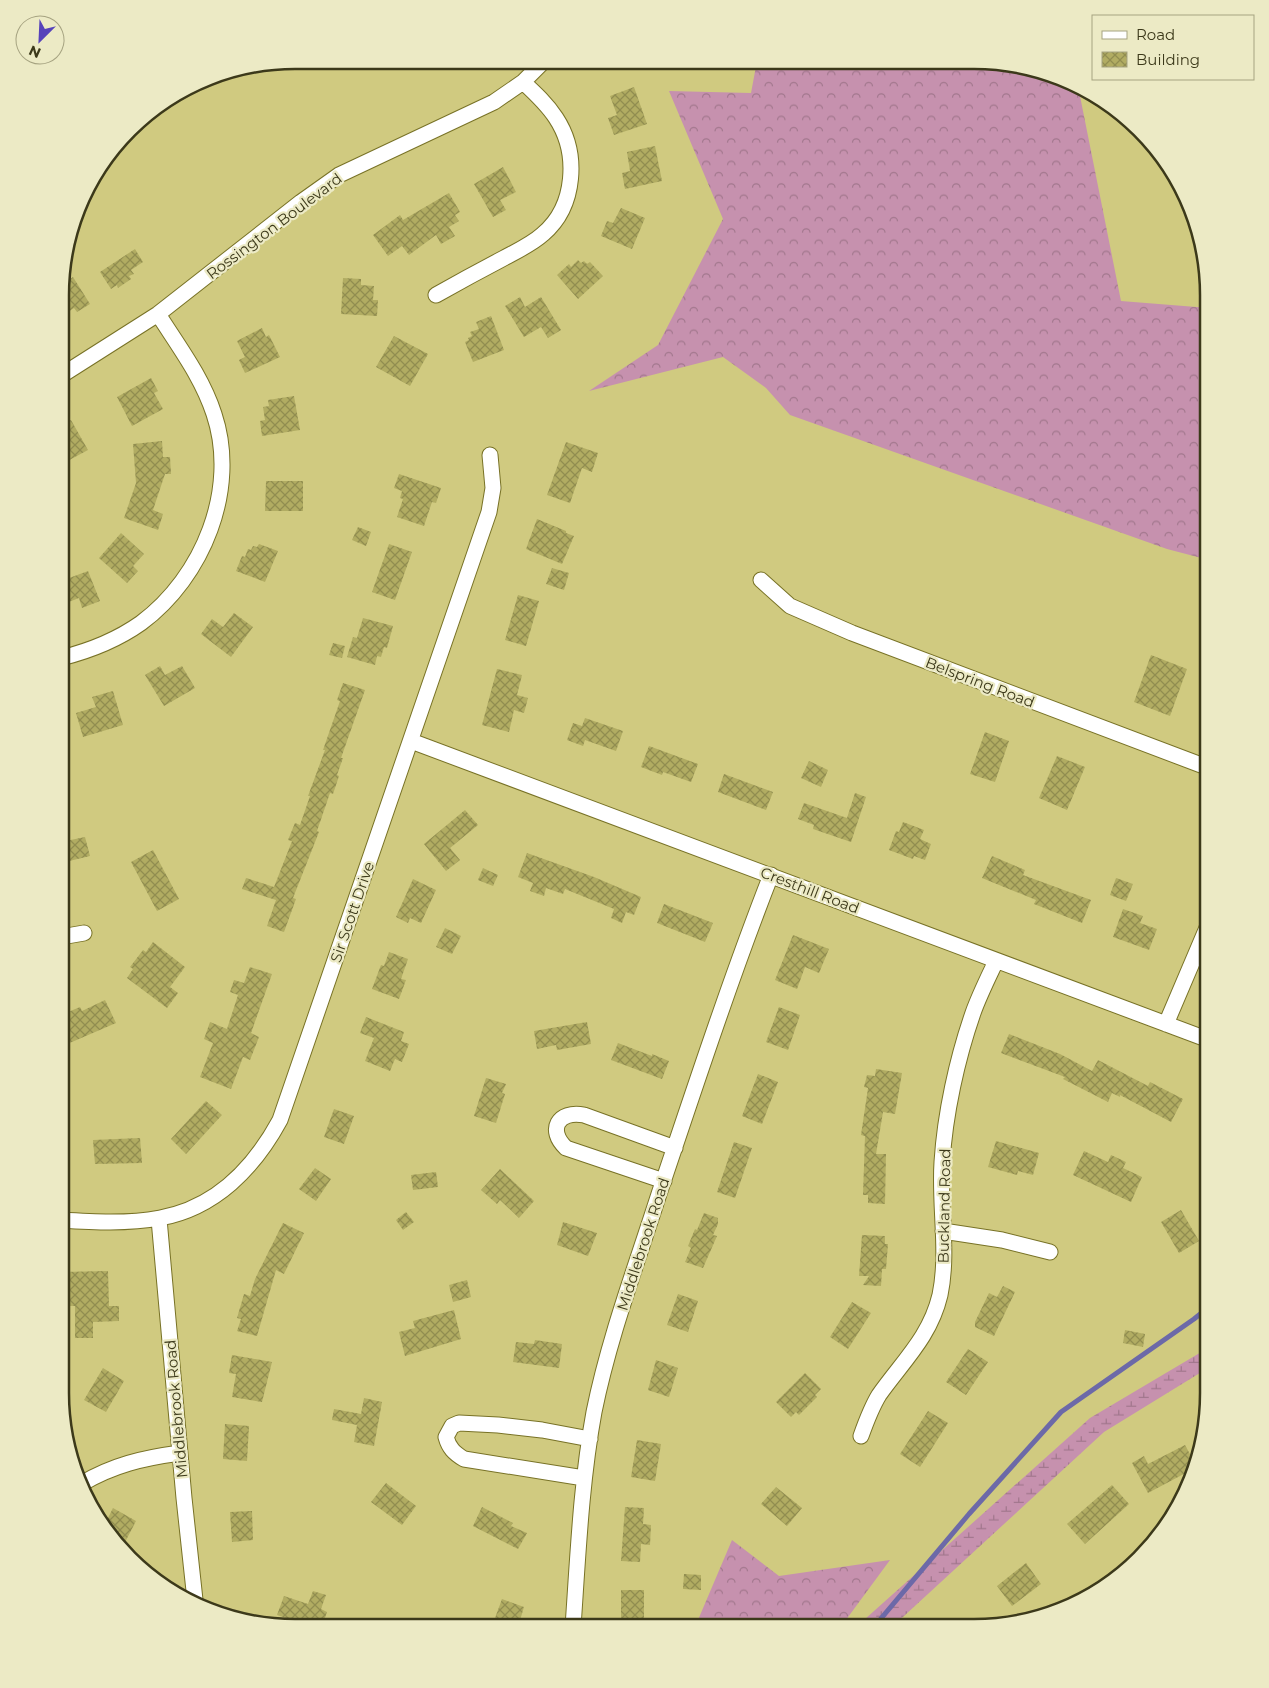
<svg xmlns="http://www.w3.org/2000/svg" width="1269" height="1688" font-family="Montserrat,sans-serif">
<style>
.forest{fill:url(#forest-crowns)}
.wetland{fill:url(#wetland-marsh)}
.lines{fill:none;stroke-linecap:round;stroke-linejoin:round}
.stream{stroke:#6c69a8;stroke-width:5}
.building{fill:url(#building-cross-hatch)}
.minor-casing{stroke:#787226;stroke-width:17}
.minor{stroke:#fff;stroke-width:15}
.labels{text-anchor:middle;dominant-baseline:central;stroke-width:4.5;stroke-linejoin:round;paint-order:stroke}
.street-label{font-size:15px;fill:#3c391a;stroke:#eceac5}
.rim{fill:none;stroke:#3c391a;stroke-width:2.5}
</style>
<defs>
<pattern id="forest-crowns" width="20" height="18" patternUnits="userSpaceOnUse" patternTransform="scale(1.25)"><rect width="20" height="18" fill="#c691ae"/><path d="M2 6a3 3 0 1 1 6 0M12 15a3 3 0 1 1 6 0" fill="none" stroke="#a2778d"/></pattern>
<pattern id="wetland-marsh" width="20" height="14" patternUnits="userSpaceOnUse" patternTransform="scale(1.25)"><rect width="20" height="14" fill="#c691ae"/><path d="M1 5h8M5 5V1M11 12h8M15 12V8" fill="none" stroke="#a2778d"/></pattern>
<pattern id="building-cross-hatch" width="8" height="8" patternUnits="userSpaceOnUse" patternTransform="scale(1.25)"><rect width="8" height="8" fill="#b1ac62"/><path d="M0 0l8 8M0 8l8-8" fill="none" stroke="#918d50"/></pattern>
</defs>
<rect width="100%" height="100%" fill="#d0ca80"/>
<path class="forest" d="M757,61L1005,62L1064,78L1078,86L1121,301L1209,308V560L1167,549L790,415L766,388L723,357L589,391L658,345L723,219L669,91L751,93Z
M732,1540L779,1576L890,1560L840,1628L695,1627Z"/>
<path class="wetland" d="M1209,1349L1208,1368L1104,1432L891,1628H855L1090,1418L1203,1351Z"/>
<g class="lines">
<path class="stream" d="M873,1628L969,1514L1061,1412L1194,1319L1209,1307"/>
</g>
<path class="building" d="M634,87L647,124L614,135L608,118L617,115L610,96Z
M655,146L662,181L625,189L622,173L630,171L627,152Z
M503,167L516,192L500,200L506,210L493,217L474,184Z
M449,193L460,212L455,215L459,221L449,227L455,236L441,244L436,235L409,255L402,246L388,256L373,235L400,215L403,220Z
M621,208L645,218L632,249L601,236L607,221L613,223Z
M135,249L143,262L131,270L134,274L129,276L131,279L118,288L117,285L111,289L100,272Z
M578,260L581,263L584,261L587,264L590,262L603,276L578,299L557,275L569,264L571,267Z
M73,277L90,304L77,312L74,308L62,316V284Z
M343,278L361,279V285L374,286L373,300H378L377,316L341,314Z
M520,297L525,307L541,297L561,330L548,338L541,327L524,337L505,306Z
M491,316L504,350L473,362L465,342L469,340L468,338L472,336L470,332L479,329L476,322Z
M262,328L266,337L269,335L280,357L245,373L239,360L245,357L237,341Z
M394,336L428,354L410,386L376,367Z
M151,378L158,391L154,393L163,409L132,426L117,397Z
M294,396L300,430L262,436L260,421L265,420L263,407L269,406L268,400Z
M71,420L88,450L62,464V425Z
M162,441L163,457H170L171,474H165L153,510L163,514L158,530L124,518L136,483L133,444Z
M566,442L598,453L592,472L582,468L570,503L547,495Z
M399,474L441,488L436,503L432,502L424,526L397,517L403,499L400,498L402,491L394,488Z
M266,481H303V511H265Z
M537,519L566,531V533L574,536L562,564L526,549Z
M358,527L371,532L366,546L352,540Z
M121,533L144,554L133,566L138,571L127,583L99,558Z
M259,544L278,551L265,582L236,571L242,556L245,557L248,549L251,550L253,546L257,547Z
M389,544L412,552L395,600L372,592Z
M552,568L569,573L564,590L546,584Z
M88,571L100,601L82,608L79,598L61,605V581Z
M518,595L539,601L526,646L505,640Z
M234,613L253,627L231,657L201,634L212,619L223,627Z
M363,618L393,626L387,648L384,647L381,657L377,656L375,665L347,657L353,637L357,638Z
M333,643L345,646L342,658L329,655Z
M1151,655L1187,669L1170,716L1134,702Z
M160,666L165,675L182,666L195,688L164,706L145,675Z
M497,669L522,675L517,695L528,698L524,713L514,710L509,732L482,725Z
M343,683L365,690L341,758H343L337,775L339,776L333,794L330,793L317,831L319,832L293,898L296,899L284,932L267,926L276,900L242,889L246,878L274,887L292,841L288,840L295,823L300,825L310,796H308L325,750H323L340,701L337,700Z
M113,691L123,725L83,737L76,713L96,707L92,697Z
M585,718L623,731L616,751L585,740L583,746L567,740L573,723L582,726Z
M985,732L1009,741L995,782L970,774Z
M649,746L698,764L691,782L663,772L662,775L641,767Z
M1057,756L1085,767L1067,810L1039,798Z
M809,761L828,770L821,787L801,778Z
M724,774L773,792L766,810L718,792Z
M855,793L866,797L851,842L813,829L814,825L798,819L804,803L847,818Z
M465,810L478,825L450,848L460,860L446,871L424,844Z
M903,822L924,830L920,839L931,844L925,860L914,856L913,859L889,850L896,831L899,832Z
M85,837L90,856L61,863V842Z
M153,850L179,899L157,911L131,862Z
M527,853L594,877L641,897L634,915L626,912L622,923L611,918L614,909L565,889L563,894L546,888L544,896L530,891L533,883L518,877Z
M992,856L1025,870L1023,875L1091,900L1082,923L1034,904L1036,900L982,878Z
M483,868L498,875L493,886L478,880Z
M1116,878L1133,884L1126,901L1110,895Z
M413,879L436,890L421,923L410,918L408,923L396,917Z
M664,904L713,923L705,942L657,923Z
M1123,909L1143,916L1140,923L1157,929L1149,950L1113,937Z
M445,928L461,936L452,954L436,947Z
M793,935L829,949L819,973L805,967L797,989L775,980Z
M153,942L185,967L170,987L178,993L167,1008L127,978L133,969L130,967L143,950L146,952Z
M389,952L408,959L401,979L406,980L399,999L372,989L381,965L384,966Z
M250,967L272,974L251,1033L259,1037L250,1060L243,1057L231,1089L200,1077L213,1043L204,1039L210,1022L227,1029L238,995L230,992L234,980L244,983Z
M105,1000L116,1023L65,1045L61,1035V1015L80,1007L82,1011Z
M779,1007L800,1015L788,1050L766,1042Z
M366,1017L404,1032L401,1041L409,1044L402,1062L395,1059L390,1071L365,1061L374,1038L360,1033Z
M587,1022L591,1044L557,1050L556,1045L537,1049L534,1031Z
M1009,1034L1060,1054L1092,1071L1098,1060L1148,1086L1150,1082L1183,1099L1171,1122L1120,1095V1097L1112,1093L1108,1102L1063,1079L1065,1077L1001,1053Z
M618,1043L652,1056V1054L669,1061L662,1079L611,1060Z
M876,1069L902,1073L895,1114L883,1112L876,1154H886L885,1204L868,1203V1195H863L865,1136L861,1135L868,1088L864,1087L867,1075L875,1076Z
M758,1074L778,1082L762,1124L742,1116Z
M486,1078L506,1084L502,1093L505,1094L496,1123L474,1116Z
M206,1101L222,1115L186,1154L171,1139Z
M334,1109L354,1116L344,1144L324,1137Z
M140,1138L142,1163L95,1164L93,1140Z
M996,1141L1039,1153L1033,1175L1018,1171L1017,1175L988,1167Z
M734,1142L752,1148L735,1198L717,1192Z
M1084,1151L1108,1162L1111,1155L1126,1162L1123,1168L1142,1177L1131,1202L1073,1175Z
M315,1168L331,1179L316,1201L299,1189Z
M500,1169L534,1201L519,1218L500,1200L497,1204L481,1190Z
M436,1172L438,1187L413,1190L411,1175Z
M1181,1210L1199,1241L1179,1253L1161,1222Z
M406,1212L414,1222L403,1230L396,1220Z
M704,1213L718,1218V1224L713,1235L717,1236L703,1268L685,1262L691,1248L688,1246L695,1229L697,1230Z
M563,1222L597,1233L588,1256L557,1245Z
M283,1223L304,1233L284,1274L276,1270L257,1336L237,1331L241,1319L237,1318L244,1294L250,1296L255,1279Z
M862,1235L885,1236V1244H888L886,1269H882L881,1286L863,1285L869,1276H859Z
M108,1271L109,1306H119V1321L93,1322V1338H75V1306H68V1284L60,1283V1272Z
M467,1280L471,1297L453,1302L449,1285Z
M1003,1286L1015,1292L994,1336L975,1327V1322L989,1293L997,1297Z
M678,1294L698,1301L688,1332L667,1325Z
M852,1302L871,1313L848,1349L830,1337Z
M454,1310L461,1339L405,1356L399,1332L415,1328L413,1321Z
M1125,1330L1145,1334L1143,1347L1123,1343Z
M535,1340L562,1344L559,1368L513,1362L516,1342L534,1344Z
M968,1349L988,1362L966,1395L946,1382Z
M232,1355L272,1362L262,1402L232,1397L236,1374L229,1373Z
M656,1360L678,1368L669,1397L648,1390Z
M103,1368L124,1381L106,1412L84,1400Z
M805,1373L821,1389L815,1395L817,1397L799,1415L796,1412L791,1417L776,1402Z
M364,1398L382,1402L374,1446L354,1442L357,1425L332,1420L334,1409L361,1414Z
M928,1411L948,1423L920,1467L900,1454Z
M225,1424L249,1426L247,1461L223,1459Z
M637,1440L661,1444L655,1481L631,1477Z
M1185,1445L1197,1467L1148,1493L1132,1463L1144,1456L1148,1464Z
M386,1483L416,1506L402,1525L371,1502Z
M1112,1485L1129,1504L1085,1544L1067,1524Z
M776,1487L802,1508L787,1526L761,1504Z
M482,1507L513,1523L511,1526L527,1533L518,1549L473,1526Z
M625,1507L644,1508L643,1524L651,1525L650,1545L641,1544L640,1562L621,1561Z
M113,1508L136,1521L121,1550L104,1526Z
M252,1511L253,1540L232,1542L230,1512Z
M1026,1563L1041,1584L1012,1606L997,1586Z
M684,1574L701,1575V1590L683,1589Z
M621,1590H644V1627H621Z
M313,1591L326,1595L321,1609L327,1612L322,1626H308L277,1615L284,1596L308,1604Z
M502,1599L524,1607L518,1627H496L498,1619L495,1618Z"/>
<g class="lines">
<g class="minor-casing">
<path id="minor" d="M436,295C459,282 481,270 504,258C517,251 532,244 543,234C576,206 579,153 556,118C547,104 535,93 523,82
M62,375L158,314L301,202L339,175L494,102L523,82L544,61
M761,580L790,606L852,633L1209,768
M61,658C89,651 117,640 141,623C203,577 239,489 214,414C202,377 179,347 158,314
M411,741L1209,1040
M61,937L84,933
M1166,1024L1209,923
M664,1181L566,1148C547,1130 558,1110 584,1115L675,1148
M159,1219L184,1498L195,1600
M60,1220C93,1222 128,1224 160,1218C215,1208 254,1168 280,1120L489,512L493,488L490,455
M943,1231L1002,1240L1050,1252
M861,1436C866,1422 871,1408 879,1395C903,1361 930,1337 940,1295C949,1252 939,1206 942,1162C945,1114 957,1059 973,1013C979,996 988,978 996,961
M584,1478L464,1459C454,1453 449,1448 446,1437L452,1426L459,1423L498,1425L542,1430L590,1439
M81,1484C113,1465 143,1458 180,1453
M573,1627C578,1555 581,1483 594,1412C609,1338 636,1266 659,1194C695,1087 730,980 771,875"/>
</g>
<use href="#minor" class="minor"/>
</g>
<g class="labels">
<g class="street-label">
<text transform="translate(274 226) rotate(-37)">Rossington Boulevard</text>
<text transform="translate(980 682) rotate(21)">Belspring Road</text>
<text transform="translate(810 890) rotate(21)">Cresthill Road</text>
<text transform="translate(352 912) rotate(-71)">Sir Scott Drive</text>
<text transform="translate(944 1206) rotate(-89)">Buckland Road</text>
<text transform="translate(643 1244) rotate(-72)">Middlebrook Road</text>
<text transform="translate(176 1409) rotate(-95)">Middlebrook Road</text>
</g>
</g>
<path d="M0 0H1269V1688H0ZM295 69H974A226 226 0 0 1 1200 295V1393A226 226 0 0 1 974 1619H295A226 226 0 0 1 69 1393V295A226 226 0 0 1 295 69Z" fill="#eceac5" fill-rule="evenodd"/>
<path class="rim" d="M295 69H974A226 226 0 0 1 1200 295V1393A226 226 0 0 1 974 1619H295A226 226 0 0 1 69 1393V295A226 226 0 0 1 295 69Z"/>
<rect x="1092" y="15" width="162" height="65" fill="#eceac5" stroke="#a6a381"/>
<rect x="1102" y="31" width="25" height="8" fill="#ffffff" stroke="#a6a381"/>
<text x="1136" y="40" font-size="15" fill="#3c391a">Road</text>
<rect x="1102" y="52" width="25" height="15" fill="url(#building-cross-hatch)" stroke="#a6a381"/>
<text x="1136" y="65" font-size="15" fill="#3c391a">Building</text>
<g transform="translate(40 40) rotate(204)"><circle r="24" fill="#eceac5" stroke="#a6a381"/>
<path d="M0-4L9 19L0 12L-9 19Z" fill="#5642ba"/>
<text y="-8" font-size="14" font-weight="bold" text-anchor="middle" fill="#3c391a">N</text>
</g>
</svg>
